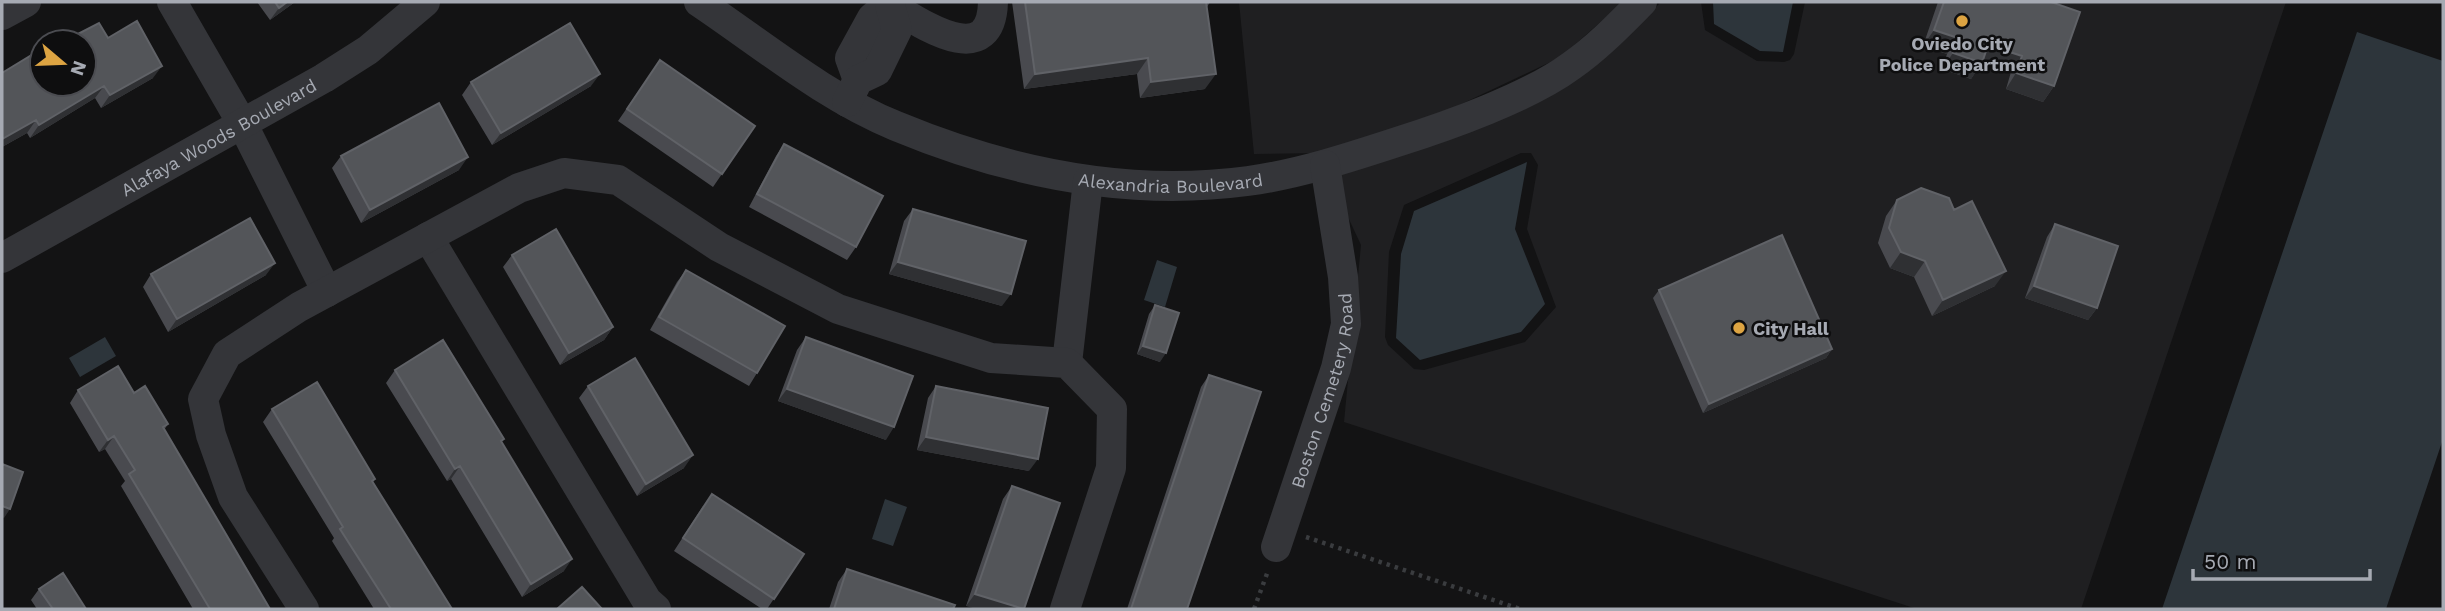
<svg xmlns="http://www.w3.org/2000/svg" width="2445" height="611" font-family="'Work Sans',sans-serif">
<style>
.built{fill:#1f1f21;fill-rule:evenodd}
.water{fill:#2d353b}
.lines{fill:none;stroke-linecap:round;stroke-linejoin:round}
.path{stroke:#3a3c3f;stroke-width:4.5;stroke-dasharray:3.5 5;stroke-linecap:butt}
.minor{stroke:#343539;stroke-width:30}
.wall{fill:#494a4f}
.shaded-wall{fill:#2f3033}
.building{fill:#535559;stroke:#606267;stroke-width:2}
.poi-dot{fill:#dda442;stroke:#0e0e0f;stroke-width:2.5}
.labels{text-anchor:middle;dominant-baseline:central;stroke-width:5;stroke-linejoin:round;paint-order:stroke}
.poi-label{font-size:18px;font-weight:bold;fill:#a6aab3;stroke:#0e0e0f}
.street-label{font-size:18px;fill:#a6aab3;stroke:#0e0e0f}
</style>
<rect width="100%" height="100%" fill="#131314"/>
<path class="built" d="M1239,2H1623L1561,57L1436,116L1319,153L1254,154Z
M1661,2H1701L1705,30L1757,61L1784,62L1790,60L1794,54L1805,2H2286L2081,609H1917L1344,422L1361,245L1347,215L1340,174L1630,33ZM1521,153H1531L1538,165L1527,229L1556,307L1525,342L1424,370L1414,369L1388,345L1385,337L1389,252L1404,205Z"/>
<path class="water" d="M1713,2H1793L1783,52L1760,51L1714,24Z
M2357,32L2443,61V439L2386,609H2162Z
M1527,162L1515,229L1545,304L1521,332L1420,360L1396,338L1401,254L1414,211Z
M1157,260L1177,267L1165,307L1144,300Z
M105,337L116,356L80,377L69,358Z
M885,499L907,507L893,546L872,539Z"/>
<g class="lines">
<path class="path" d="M1306,537L1520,609
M1254,609L1268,571"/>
<g class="minor">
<path d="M172,2L243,125L327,292"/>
<path id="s1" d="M699,2C763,45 825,97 896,126C1007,172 1128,197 1248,181C1299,174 1348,158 1397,142C1448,126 1529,97 1571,66C1597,48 1620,24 1642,2"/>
<path d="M890,5C919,22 991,73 993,2"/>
<path d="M2,15L26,2"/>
<path d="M858,80L850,58L872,18L891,2"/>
<path d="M847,102L858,80L877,71L897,30L890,5"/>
<path d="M428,237L647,601L656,609"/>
<path id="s2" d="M2,258L324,78L368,50L425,2"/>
<path d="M1067,363L1088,181"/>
<path id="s3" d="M1276,547L1336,368L1346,324L1343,277L1325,165"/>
<path d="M304,609L233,497L211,435L203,399L227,354L299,307L519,188L564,173L618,180L719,247L838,309L991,358L1067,363L1112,409L1111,468L1065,609"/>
</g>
</g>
<path class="wall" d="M257,2H295L270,20Z
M1012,2H1210L1207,7L1205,89L1140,98L1137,74L1024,89Z
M1938,2H2051L2054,86L2043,102L2006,89L2011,72L1982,62L1971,79L1942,69L1947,54L1923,46Z
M76,35L108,38L153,78L101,108L95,98L30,138L27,133L2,147V73L42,84L84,42H71Z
M660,60L755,126L713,187L618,121Z
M471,82L591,86L492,145L462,95Z
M784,144L856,247L847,260L749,207L776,156Z
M341,156L459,170L361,223L332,168Z
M1897,200L1954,210L1995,286L1932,316L1914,277L1890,268L1878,243L1886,216Z
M913,209L1002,306L889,274L904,221Z
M2055,224L2097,308L2088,320L2025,298L2047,237Z
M512,255L613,327L604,340L560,365L503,267Z
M686,270L757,373L749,386L650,330L677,282Z
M151,274L266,275L168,332L143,287Z
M1659,290L1832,349L1826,358L1703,413L1653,298Z
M1155,305L1160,362L1137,354L1149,314Z
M806,337L886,440L778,401L797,350Z
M395,370L501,442L564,571L522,597L451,479L447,481L386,383Z
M1209,375L1187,609H1127L1201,387Z
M588,386L684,468L637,496L579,398Z
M936,386L1029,471L917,450L928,398Z
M78,390L134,393L168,424L164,430L270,609H193L121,486L125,481L105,449L99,452L70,403Z
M272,409L375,479L373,482L452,609H374L332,541L334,538L263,422Z
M1012,486L1024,609L966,606L1003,499Z
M703,506L804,554L767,609H762L674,551Z
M847,569L953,609H829L838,582Z
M39,589L86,609H37L31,600Z"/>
<path class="shaded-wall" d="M287,2H295L270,20L279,8Z
M1934,30L1958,38L1947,54L1923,46Z
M1988,45L2022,56L2011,72L1977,60Z
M1953,53L1982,63L1971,79L1942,69Z
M1148,58L1137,74L1024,89L1035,74Z
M162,66L153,78L101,108L110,95Z
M2016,73L2054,86L2043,102L2006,89Z
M600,74L591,86L492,145L501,133Z
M1216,74L1205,89L1140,98L1151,82Z
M104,86L95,98L30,138L39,125Z
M36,120L27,133L2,147V139Z
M468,157L459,170L361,223L370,210Z
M1901,252L1925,261L1914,277L1890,268Z
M898,262L1011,294L1002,306L889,274Z
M275,263L266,275L168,332L177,319Z
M2006,271L1995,286L1932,316L1943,300Z
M2034,286L2097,308L2088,320L2025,298Z
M613,327L604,340L560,365L569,353Z
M1143,346L1166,353L1160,362L1137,354Z
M1832,349L1826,358L1703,413L1709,404Z
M787,389L894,427L886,440L778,401Z
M114,436L105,449L99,452L108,440Z
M926,437L1038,459L1029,471L917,450Z
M693,455L684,468L637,496L646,484Z
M460,466L451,479L447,481L455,469Z
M2,506L10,509L4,518L2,517Z
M572,559L564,571L522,597L531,584Z
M975,594L1022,609H976L966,606Z"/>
<path class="building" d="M275,2H287L279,8Z
M1025,2H1206L1216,74L1151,82L1148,58L1035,74Z
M1944,2H2051L2080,12L2054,86L2016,73L2022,56L1988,45L1982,63L1953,53L1958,38L1934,30Z
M137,21L162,66L110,95L104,86L39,125L36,120L2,139V73L40,50L42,54V84H84V42H80L76,35L99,23L108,38Z
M570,23L600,74L501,133L471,82Z
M660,60L755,126L722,174L627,109Z
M439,103L468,157L370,210L341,156Z
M784,144L883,196L856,247L757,194Z
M1921,188L1949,198L1954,210L1972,201L2006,271L1943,300L1925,261L1901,252L1889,228L1897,200Z
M913,209L1026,241L1011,294L898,262Z
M250,218L275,263L177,319L151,274Z
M2055,224L2118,246L2097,308L2034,286Z
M556,229L613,327L569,353L512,255Z
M1782,235L1832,349L1709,404L1659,290Z
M686,270L785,326L757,373L659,317Z
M1155,305L1179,313L1166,353L1143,346Z
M806,337L913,376L894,427L787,389Z
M443,340L504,439L501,441L572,559L531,584L460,466L455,469L395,370Z
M635,358L693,455L646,484L588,386Z
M118,366L134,393L145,386L168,424L163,427L270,609H210L129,474L135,470L114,436L108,440L78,390Z
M1209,375L1261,392L1187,609H1131Z
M317,382L375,479L372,481L452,609H391L340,529L343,527L272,409Z
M936,386L1048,408L1038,459L926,437Z
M2,464L23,472L10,509L2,506Z
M1012,486L1060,503L1024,609L975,594Z
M712,494L804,554L774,599L683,538Z
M847,569L955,605L953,609H834Z
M63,573L86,609H53L39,589Z
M582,587L602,609H557Z"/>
<g class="poi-dot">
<circle cx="1962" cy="21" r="7"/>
<circle cx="1739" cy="328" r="7"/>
</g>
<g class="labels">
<g class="poi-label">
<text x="1962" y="43">Oviedo City<tspan x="1962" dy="21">Police Department</tspan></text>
<text x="1753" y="328" text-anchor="start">City Hall</text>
</g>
<g class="street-label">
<text stroke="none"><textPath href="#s2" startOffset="248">Alafaya Woods Boulevard</textPath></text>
<text stroke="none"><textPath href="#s1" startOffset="516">Alexandria Boulevard</textPath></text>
<text stroke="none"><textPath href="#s3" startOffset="164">Boston Cemetery Road</textPath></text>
</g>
</g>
<rect width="2445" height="611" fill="none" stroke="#a6aab3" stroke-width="7"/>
<g transform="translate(63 63) rotate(109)"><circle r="33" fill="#0e0e0f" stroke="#4b4c51" stroke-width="2"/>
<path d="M0-5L12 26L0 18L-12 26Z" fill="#dda442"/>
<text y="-10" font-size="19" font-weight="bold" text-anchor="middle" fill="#a6aab3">N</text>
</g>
<path d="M2193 569v10h177v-10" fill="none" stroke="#a6aab3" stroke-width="3.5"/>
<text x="2204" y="569" font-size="21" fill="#a6aab3" stroke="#0e0e0f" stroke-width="5" paint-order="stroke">50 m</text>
</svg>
